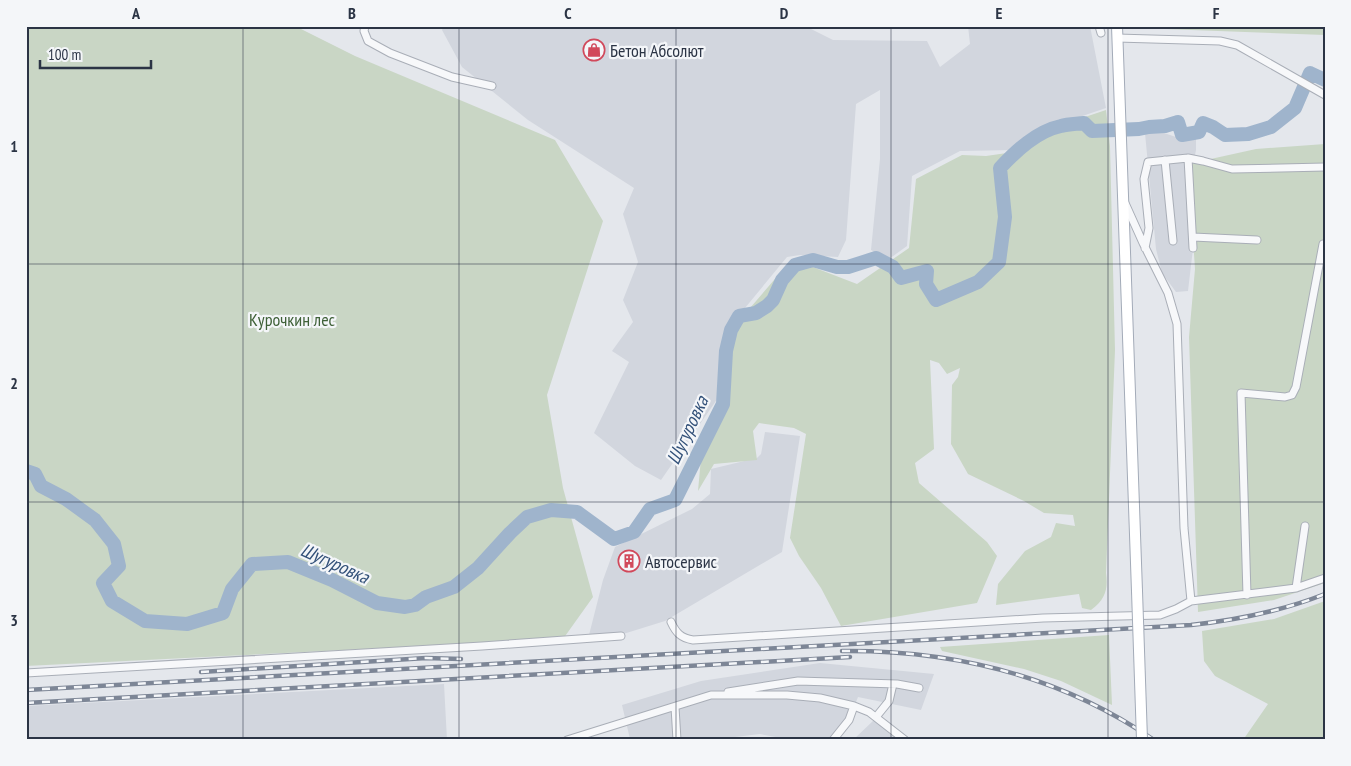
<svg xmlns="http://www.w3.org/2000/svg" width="1351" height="766" font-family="'PT Sans Narrow',sans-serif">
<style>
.built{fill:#d2d6de}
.green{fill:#c9d6c5}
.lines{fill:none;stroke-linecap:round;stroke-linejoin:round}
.river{stroke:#9fb4cc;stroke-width:14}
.minor-casing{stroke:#a9aeb7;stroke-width:9}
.primary-casing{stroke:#a3abb8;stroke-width:12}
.minor{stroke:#f7f8fa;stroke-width:7}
.primary{stroke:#fff;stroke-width:10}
.rail-casing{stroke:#7d8696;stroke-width:4.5}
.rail{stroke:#f4f6f9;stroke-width:2.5;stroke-dasharray:8;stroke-linecap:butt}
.primary-bridge-casing{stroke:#a3abb8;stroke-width:12;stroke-linecap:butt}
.primary-bridge{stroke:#fff;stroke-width:10}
.grid{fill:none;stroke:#2b3445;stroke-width:1;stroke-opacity:0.55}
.labels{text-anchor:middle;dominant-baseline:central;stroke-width:4.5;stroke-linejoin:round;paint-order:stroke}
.poi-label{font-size:18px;fill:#2b3445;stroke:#f4f6f9;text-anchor:start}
.park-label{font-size:18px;fill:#3f6138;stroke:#f4f6f9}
.water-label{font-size:19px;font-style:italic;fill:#34527a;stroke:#f4f6f9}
.neatline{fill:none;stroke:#2b3445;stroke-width:2}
.grid-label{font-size:16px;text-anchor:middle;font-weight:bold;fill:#2b3445}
</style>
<rect width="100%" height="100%" fill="#e4e7ec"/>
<path class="built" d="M444,26H805L833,40L927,41L940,67L970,44L968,26H1090L1106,108L1038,131L1013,150L960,151L912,176L907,246L889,259L871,250L880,159V90L856,104L846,240L838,257L800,255L787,257L745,308L731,318L720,348L718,398L661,480L635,466L594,433L629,362L612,351L633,322L623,300L638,262L623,214L634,188L528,120L462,67L442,30Z
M1161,132L1182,139L1196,136V150L1191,175L1194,240L1188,291L1176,292L1162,273L1156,249L1145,133Z
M765,432L800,436L782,552L665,621L620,635H589L603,580L615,547L692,509L710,494L711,469L757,458L761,454Z
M820,663L934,674L921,710L858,697L846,728L826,740H792L760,734L710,740L630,739L622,705L701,681Z
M444,684L447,740H26V706Z
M874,720L897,740H853Z"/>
<path class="green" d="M26,26H295L355,56L555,140L603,221L547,395L563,488L593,597L563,639L26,666Z
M1137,26H1325V35L1137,28Z
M1106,110L1110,146L1115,350L1106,573C1108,589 1106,599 1091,610L1082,608L1079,594L996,605L998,584L1025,551L1051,537L1056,523L1075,526L1073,515L1044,513L1024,501L968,474L951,444L952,385L958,377L960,368L947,374L939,363L930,360L934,449L915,463L919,483L987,542L997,556L977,603L841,626L821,588L799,556L790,538L806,434L794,428L759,423L753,431L757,460L714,464L698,491L702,447L730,394L720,374L738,322L792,259L857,284L909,248L916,179L962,155L986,156L1014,152L1040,132Z
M1325,144V583L1274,600L1198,612L1189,337L1195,269L1188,164L1256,149Z
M1325,601V740H1243L1268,704L1215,676L1204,661L1202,631L1274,619Z
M1109,635L1112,705L1061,681L1024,669L942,651L940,647Z"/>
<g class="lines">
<path class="river" d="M26,471L35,474L41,486L66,499L95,520L114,544L119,566L103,583L112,601L145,621L187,624L223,613L232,589L252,564L288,562L332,580L377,603L405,607L415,605L426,597L454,587L478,568L510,533L527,517L551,510L577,512L614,539L634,532L650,509L675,500L723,404L726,351L731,330L739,316L756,313L767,306L773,300L782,280L795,265L813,260L837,267H848L876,258L893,267L901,278L927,271L926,284L936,300L978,282L999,262L1005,217L1000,168C1016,151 1037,131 1061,126C1068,124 1076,124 1084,123L1092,131L1139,129L1149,127L1165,126L1178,122L1182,135L1199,132L1203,123L1213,127L1225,135L1248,134L1271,127L1295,108L1310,73L1325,80"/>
<g class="minor-casing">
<path id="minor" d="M365,26L364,31L368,41L390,53L452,77L492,86
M1099,26L1101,33
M1117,38L1220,41L1237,45L1325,95
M1188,158L1203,161L1232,169L1325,167
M1165,160L1173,241
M1125,203L1143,243L1168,293L1177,324L1184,528L1191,601
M1193,237L1257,240
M1145,248L1149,228L1144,179L1148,162L1188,158L1193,248
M1296,588L1325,578
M1247,595L1241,393L1285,397L1292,395L1296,387L1323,244
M671,622C676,633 681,638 693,640L1043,618L1160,615L1176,609L1191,601L1296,588L1305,526
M26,673L482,646L621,636
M728,692L798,681L897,684L919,688
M675,707L677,740
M876,717L889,701L893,684
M567,740L711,695H787L820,698L854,706L869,712L905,740
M833,740L849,720L854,706"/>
</g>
<g class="primary-casing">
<path id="primary" d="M1117,26L1137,591"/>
</g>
<use href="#minor" class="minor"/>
<use href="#primary" class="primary"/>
<g class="rail-casing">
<path id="rail" d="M842,651C954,650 1061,676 1154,740
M201,672L426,658L461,659
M26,690L1191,625C1237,620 1282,611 1325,594
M26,703L850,657"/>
</g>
<use href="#rail" class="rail"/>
<g class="primary-bridge-casing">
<path id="primary-bridge" d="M1137,591L1142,740"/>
</g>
<use href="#primary-bridge" class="primary-bridge"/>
</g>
<path class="grid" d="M243,26V740M459,26V740M676,26V740M891,26V740M1108,26V740M26,264H1325M26,502H1325"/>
<defs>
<g id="shop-ring" transform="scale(1.125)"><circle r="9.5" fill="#f4f6f9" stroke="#d1495b" stroke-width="1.5"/><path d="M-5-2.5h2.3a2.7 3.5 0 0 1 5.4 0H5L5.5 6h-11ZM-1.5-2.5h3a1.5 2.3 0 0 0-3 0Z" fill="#d1495b"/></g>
<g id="building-ring" transform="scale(1.125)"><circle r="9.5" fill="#f4f6f9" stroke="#d1495b" stroke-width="1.5"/><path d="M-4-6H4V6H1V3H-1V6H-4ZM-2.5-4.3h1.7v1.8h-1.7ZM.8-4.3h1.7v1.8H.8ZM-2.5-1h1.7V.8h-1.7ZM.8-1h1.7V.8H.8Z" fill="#d1495b"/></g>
</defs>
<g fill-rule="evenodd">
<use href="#shop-ring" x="594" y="50"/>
<use href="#building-ring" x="629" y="561"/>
</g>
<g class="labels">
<g class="poi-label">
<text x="610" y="50">Бетон Абсолют</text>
<text x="645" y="561">Автосервис</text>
</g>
<g class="park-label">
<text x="292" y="319">Курочкин лес</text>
</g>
<g class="water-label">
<text transform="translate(687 430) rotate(-65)">Шугуровка</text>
<text transform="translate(335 563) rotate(24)">Шугуровка</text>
</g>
</g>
<rect width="1351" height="766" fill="none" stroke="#f4f6f9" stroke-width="55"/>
<path d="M40 60v8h111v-8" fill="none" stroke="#2b3445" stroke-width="2.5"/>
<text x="48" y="60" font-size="15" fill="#2b3445" stroke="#f4f6f9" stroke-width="4" paint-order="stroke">100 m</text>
<rect x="28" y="28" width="1296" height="710" class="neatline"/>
<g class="grid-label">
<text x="136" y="19">A</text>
<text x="352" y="19">B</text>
<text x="568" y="19">C</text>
<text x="784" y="19">D</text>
<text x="999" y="19">E</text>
<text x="1216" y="19">F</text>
<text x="14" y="152">1</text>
<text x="14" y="389">2</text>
<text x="14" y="626">3</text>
</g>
</svg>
